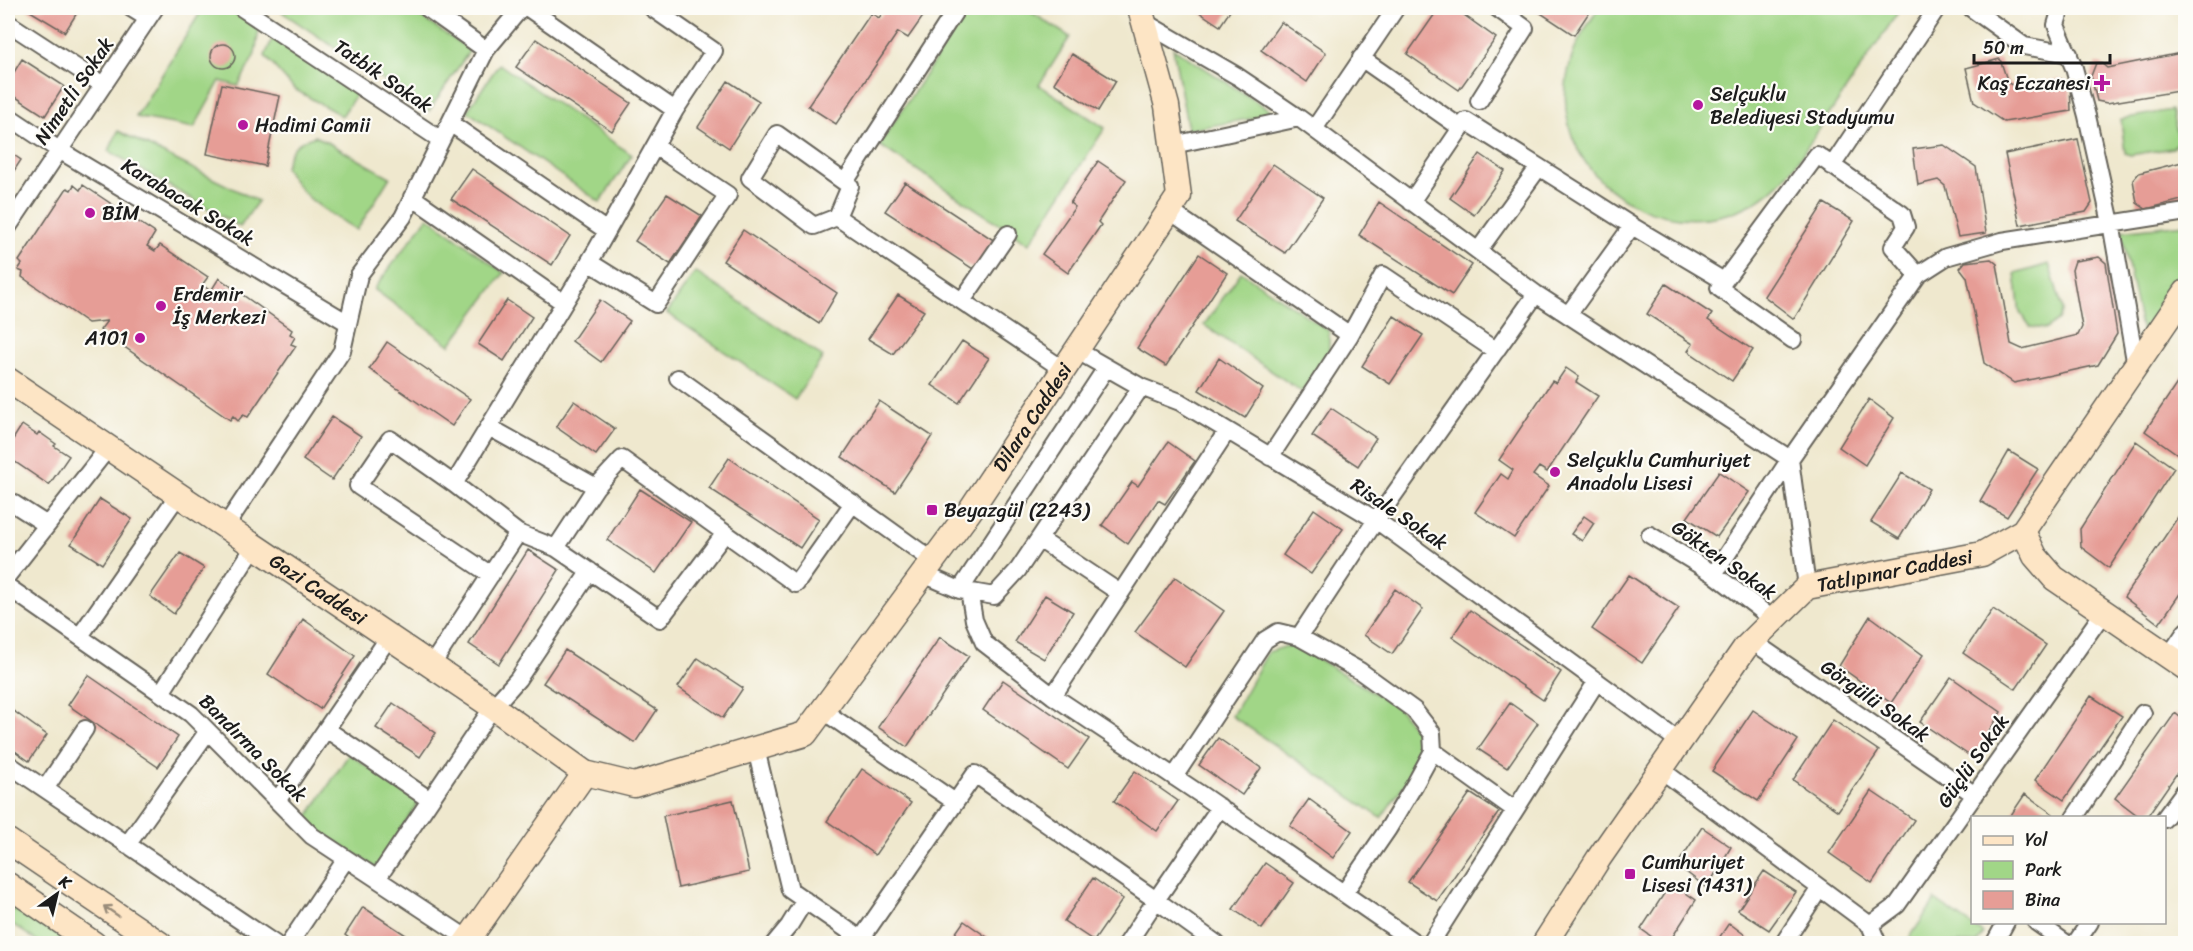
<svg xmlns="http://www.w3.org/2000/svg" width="2193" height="951" font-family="Sriracha,sans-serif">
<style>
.green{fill:#a1d687;stroke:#5e7952;stroke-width:1.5}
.building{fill:#e69d96}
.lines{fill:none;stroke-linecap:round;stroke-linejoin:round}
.street-casing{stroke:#66635a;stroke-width:20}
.secondary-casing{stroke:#66635a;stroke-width:27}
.street{stroke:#fff;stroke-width:16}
.secondary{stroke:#fde5c5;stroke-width:24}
.oneway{stroke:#988b79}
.poi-dot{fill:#b5179e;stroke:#fdfcf7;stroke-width:2}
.labels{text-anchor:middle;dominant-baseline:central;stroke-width:4.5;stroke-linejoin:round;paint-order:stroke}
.street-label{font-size:20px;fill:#1c1c1c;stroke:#fdfcf7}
.poi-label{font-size:20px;fill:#1c1c1c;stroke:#fdfcf7;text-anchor:start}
</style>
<rect width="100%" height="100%" fill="#fdfcf7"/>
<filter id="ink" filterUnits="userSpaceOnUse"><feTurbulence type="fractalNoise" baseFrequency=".0167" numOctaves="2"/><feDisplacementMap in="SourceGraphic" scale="12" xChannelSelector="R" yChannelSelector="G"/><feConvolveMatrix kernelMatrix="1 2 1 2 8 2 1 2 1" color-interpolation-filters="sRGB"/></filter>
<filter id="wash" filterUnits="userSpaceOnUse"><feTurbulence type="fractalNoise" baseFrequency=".008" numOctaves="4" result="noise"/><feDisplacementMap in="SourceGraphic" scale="24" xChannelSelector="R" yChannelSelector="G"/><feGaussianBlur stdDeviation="1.35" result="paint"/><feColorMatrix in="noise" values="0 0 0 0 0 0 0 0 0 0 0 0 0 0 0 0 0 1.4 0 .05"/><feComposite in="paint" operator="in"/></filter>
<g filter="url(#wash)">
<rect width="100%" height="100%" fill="#efe8ce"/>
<path class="green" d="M203,8H228L259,29L255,54L238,86L220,81L194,128L136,117Z
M276,8H407L470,50L429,111Z
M969,8H1025L1070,37L1039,85L1105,128L1029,244L879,145Z
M1599,8H1901L1795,165C1711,280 1532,194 1571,60C1577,40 1588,24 1599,8Z
M273,37L357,93L342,116L294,89L265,56Z
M1173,48L1276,114L1188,130Z
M499,64L632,155L600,202L467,111Z
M2171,110L2179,139L2173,148L2130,155L2125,153L2121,119Z
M118,131L258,201L240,227L109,151Z
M316,136L390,177L357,230C325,210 304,201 285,167C291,147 296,142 316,136Z
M428,217L504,273L450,345L374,289Z
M2185,224V275L2143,337L2121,231Z
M2049,264L2063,310L2059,320L2046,329L2031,327L2020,313L2015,274Z
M695,272L823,357L795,399L667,313Z
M1241,272L1329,331V350L1302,392L1204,325Z
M1293,644L1398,707L1420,736L1409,778L1381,818L1232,716L1268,652Z
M349,754L419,802L376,868L305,821Z
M8,900L72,943H40L8,921Z
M1935,900L1983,933L1977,943H1906Z"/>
<g id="blocks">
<path class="building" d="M25,8H80L65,32Z
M886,8H929L908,38L898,32L836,124L808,106L871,13L879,18Z
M1193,8H1232L1220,26Z
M1439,8H1454L1496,38L1459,90L1407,54Z
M1533,8H1592L1574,35Z
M1281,22L1326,53L1307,82L1261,50Z
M536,39L631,103L612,131L516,67Z
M211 56a12 12 0 1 1 24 0a12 12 0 1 1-24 0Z
M2186,52V92L2184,90L2107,103L2097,101L2091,76L2096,63H2101L2107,68Z
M1072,54L1116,81L1098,111L1054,83Z
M22,59L64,86L45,116L8,92V82Z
M2000,59L2008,83L2016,87L2061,79L2070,83L2071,111L2004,122L1974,102L1966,68Z
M728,81L759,101L729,148L698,127Z
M222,84L280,96L265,166L207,154Z
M2078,139L2092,203L2086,212L2020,225L2005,154Z
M1944,145L1976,167L1986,233L1958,237L1945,186L1938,180L1918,185L1913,149Z
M8,151L21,160L8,180Z
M1480,154L1505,171L1474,215L1450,198Z
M1098,161L1126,180L1098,222L1101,225L1068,273L1042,254L1075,207L1070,203Z
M2186,161V199L2146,209L2137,203L2133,180L2139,173Z
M1273,164L1323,198L1285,253L1235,221Z
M472,169L570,236L552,265L451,199Z
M905,182L995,241L976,271L885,211Z
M74,185L80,190L83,185L155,233L147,246L155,251L160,245L208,277L202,285L211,291L219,278L292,330L290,334L295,337L291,344L296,346L248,417L243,415L238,421L233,416L230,420L100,330L107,321L88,323L22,277L23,272L18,270L22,264L19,261L67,188L71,190Z
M667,194L702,216L670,264L635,241Z
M1379,202L1472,265L1452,295L1359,235Z
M1824,203L1854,221L1794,319L1764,296Z
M743,230L837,293L819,324L723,261Z
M1199,254L1227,273L1166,366L1137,348Z
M2099,257L2106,263L2117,334L2098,365L2014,383L1984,363L1967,277L1960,268L1965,262L1991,259L1997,264L2011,344L2022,349L2078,335L2082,327L2072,270L2075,261Z
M1666,284L1712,314L1708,320L1753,350L1732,381L1688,351L1693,344L1647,314Z
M898,295L924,311L893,354L868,339Z
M507,300L532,317L504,361L478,344Z
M600,300L630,321L601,362L572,341Z
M1394,316L1423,335L1390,384L1362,366Z
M962,341L989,358L959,403L932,385Z
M387,342L470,399L452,426L369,369Z
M1219,358L1263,389L1245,418L1199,390Z
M1566,368L1579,377L1576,382L1598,396L1547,472L1539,467L1533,475L1549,486L1514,538L1475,512L1501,474L1508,479L1513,470L1499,460L1552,381L1556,383Z
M2186,370V446L2179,455L2145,431Z
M1869,399L1894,418L1865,465L1839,447Z
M574,401L615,429L596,455L556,427Z
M879,401L932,436L895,492L842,457Z
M1331,408L1376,438L1358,466L1312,436Z
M332,417L361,436L332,480L303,460Z
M22,425L37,435L39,432L56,444L54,446L69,456L49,485L8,457V447Z
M2136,441L2174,468L2109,568L2081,547L2080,529Z
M1168,442L1195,461L1165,504L1158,500L1128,544L1102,525L1132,482L1138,486Z
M2009,451L2038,469L2007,517L1980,501Z
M729,458L819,519L800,548L709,488Z
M1719,472L1749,492L1717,537L1687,518Z
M1902,473L1929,489L1899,539L1871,522Z
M640,489L691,522L656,573L607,540Z
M100,499L132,519L102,564L71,544Z
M2186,505V585L2159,624L2124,597Z
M1314,509L1343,529L1311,574L1283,555Z
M1584,516L1594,523L1582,541L1571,534Z
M528,550L559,570L499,664L469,644Z
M180,553L204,568L174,614L150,596Z
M1629,575L1679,608L1642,663L1592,629Z
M1175,577L1224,611L1185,667L1135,632Z
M1395,589L1423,609L1392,654L1364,635Z
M1045,595L1073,612L1044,659L1015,642Z
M1993,609L2046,645L2016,689L1963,653Z
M1470,610L1561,672L1543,700L1452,637Z
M1870,616L1923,655L1891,703L1839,666Z
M303,619L355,656L320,709L268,674Z
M940,637L969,656L907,747L878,727Z
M565,650L657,710L635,743L543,683Z
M698,658L743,688L723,718L678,687Z
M88,675L178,737L158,767L68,705Z
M1951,677L2001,712L1973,758L1920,722Z
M1003,680L1089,739L1068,769L983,710Z
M2091,696L2122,716L2064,800L2035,780Z
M393,703L436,733L420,757L376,728Z
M1510,703L1538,723L1507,768L1478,749Z
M8,707L47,735L29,761L8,746Z
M1753,710L1798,740L1758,801L1712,771Z
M2175,713L2186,722V760L2146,818H2141L2115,798Z
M1833,720L1879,751L1838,811L1793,780Z
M1218,738L1261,768L1242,795L1199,765Z
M862,769L911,803L875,855L827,821Z
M1135,771L1178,801L1157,831L1114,801Z
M1871,791L1914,820L1872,883L1829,853Z
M1470,793L1499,812L1437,901L1408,882Z
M2025,794L2053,814L2051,818H2009Z
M1309,799L1352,831L1333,858L1290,826Z
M733,800L749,872L678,888L663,816Z
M1702,827L1731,847L1707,888L1677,865Z
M1265,863L1294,883L1262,929L1233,909Z
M1764,871L1796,892L1769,930L1738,910Z
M1093,878L1123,899L1094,941L1064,921Z
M1671,883L1696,900L1668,944H1662L1641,929Z
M363,907L409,937L405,944H357L345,935Z
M964,921L997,944H948Z
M1729,923L1757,944H1715Z"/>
</g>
</g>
<g filter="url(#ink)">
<use href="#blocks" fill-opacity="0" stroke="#66635a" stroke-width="1.5"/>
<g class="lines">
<g class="street-casing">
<path id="street" d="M131,8L147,18
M242,8L441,140
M427,8L486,50
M528,8L675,110
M1971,8L2024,46L2069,54
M2061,8L2056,25L2074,68L2087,116L2111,223L2136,366
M1144,22L1237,76L1299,118
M8,23L103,85
M1361,58L1461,128L1411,202
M1479,101L1525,28L1497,8
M8,116L59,150L348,323
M450,123L607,231
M1461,128L1466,121L1632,226L1724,281L1719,288L1793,340
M1314,129L1396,8
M777,134L850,186L837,217L814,226L750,178Z
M1173,145L1299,118L1536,294L1790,459L1807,587
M1832,166L1937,8
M845,182L957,8
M412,197L564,303
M1170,211L1350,335L1270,457
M837,217L1064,370
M8,227L155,8
M1478,251L1539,167
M589,262L656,304L728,195L655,146
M1724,281L1817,155L1902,214L1906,227L1893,247L1918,275
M962,301L1008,234
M1568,315L1632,226
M1350,335L1383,275L1496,351
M1076,350L1141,387L1180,402L1376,520L1680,742
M678,378L933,561
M489,427L596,487
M454,484L390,439L358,486L491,575
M8,500L47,525
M225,527L342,351L359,275L403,217L486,50L521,8
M518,533L556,548L660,619L725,533
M1650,535L1714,574L1774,620
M1039,539L1120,593
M556,548L596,487L622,459L796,584L853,503
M923,574L960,590L994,596L1018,570L1141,387
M1714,574L1790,459L1918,275L1946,257L2002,241L2186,212
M8,575L108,448
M8,587L191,714L312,836L468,939
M960,590L1106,368
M969,591L974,620L984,643L1053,696L1203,796L1417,944
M80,636L178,495
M1299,637L1376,520L1536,294
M1752,641L1975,795
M2169,656L2186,631
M431,666L518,533L454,484L597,249L675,110L714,51L652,8
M161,693L254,547
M1053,696L1227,431
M822,710L955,802
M326,729L430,800
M756,749L790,890L868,944
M1433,751L1515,810
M8,764L275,944
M1660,769L1870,925L1878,944
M1174,777L1265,640L1278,632L1299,637L1360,671L1414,710L1432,733L1433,751L1415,784L1388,829L1344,893
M45,789L85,729
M277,801L389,637
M2074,818L2143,713
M2164,819L2186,789
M127,845L208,731
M377,879L493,707L518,679L590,571
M2036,922L2067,944
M1870,925L1897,905L2103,613
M861,939L975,774L1156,900L1220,807
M289,944L346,859
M774,944L789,926L805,900
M1127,944L1156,900L1217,944
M1430,944L1597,681
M1783,944L1820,888
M1994,944L2006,922
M2075,944L2090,922"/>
</g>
<g class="secondary-casing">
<g id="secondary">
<path id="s1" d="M8,380L493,707L585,773L634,785L805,734L969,512L1179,196L1167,106L1140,8"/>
<path d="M2023,531L2035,556L2054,578L2186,668"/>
<path d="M8,841L160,944"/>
<path d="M8,885L94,944"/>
<path d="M465,944L585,773"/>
<path id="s2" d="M1544,944L1599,858L1745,648L1807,587L1982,554L2023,531L2186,292"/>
</g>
</g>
<use href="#street" class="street"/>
<use href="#secondary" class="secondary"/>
</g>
<defs><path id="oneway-shaft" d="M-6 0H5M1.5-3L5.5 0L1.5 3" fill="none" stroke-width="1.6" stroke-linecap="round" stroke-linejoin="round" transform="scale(1.5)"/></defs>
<use class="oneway" href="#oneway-shaft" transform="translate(111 911) rotate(-146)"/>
</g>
<g class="poi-dot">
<path d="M2099 74h6v6h6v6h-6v6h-6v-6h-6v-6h6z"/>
<circle cx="1698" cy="105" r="6"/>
<circle cx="243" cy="125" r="6"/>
<circle cx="90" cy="213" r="6"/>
<circle cx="161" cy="306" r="6"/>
<circle cx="140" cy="338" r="6"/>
<circle cx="1555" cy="472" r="6"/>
<rect x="926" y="504" width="12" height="12" rx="3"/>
<rect x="1624" y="868" width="12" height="12" rx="3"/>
</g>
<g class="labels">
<g class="street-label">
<text transform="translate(383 76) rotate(34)">Tatbik Sokak</text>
<text transform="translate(74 91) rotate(-56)">Nimetli Sokak</text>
<text transform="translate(188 202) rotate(31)">Karabacak Sokak</text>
<text stroke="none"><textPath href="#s1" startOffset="1317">Dilara Caddesi</textPath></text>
<text transform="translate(1399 514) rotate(34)">Risale Sokak</text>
<text transform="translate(1724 560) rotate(35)">Gökten Sokak</text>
<text stroke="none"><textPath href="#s2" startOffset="534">Tatlıpınar Caddesi</textPath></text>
<text stroke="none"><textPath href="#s1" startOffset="374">Gazi Caddesi</textPath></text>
<text transform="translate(1875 701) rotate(35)">Görgülü Sokak</text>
<text transform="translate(253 748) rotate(45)">Bandırma Sokak</text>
<text transform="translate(1973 761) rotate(-55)">Güçlü Sokak</text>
</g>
<g class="poi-label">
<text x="2090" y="83" text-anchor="end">Kaş Eczanesi</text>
<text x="1710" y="94">Selçuklu<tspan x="1710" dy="23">Belediyesi Stadyumu</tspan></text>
<text x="255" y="125">Hadimi Camii</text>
<text x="102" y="213">BİM</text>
<text x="173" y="294">Erdemir<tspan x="173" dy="23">İş Merkezi</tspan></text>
<text x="128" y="338" text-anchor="end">A101</text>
<text x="1567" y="460">Selçuklu Cumhuriyet<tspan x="1567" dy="23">Anadolu Lisesi</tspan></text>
<text x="944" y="510">Beyazgül (2243)</text>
<text x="1642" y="862">Cumhuriyet<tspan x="1642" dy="23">Lisesi (1431)</tspan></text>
</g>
</g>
<rect width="2193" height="951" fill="none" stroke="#fdfcf7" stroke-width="30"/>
<rect x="1971" y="816" width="195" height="108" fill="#fdfcf7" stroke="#a3a29f" stroke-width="1.5"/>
<rect x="1983" y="836" width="30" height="9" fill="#fde5c5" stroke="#a3a29f" stroke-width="1.5"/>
<text x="2025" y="846" font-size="18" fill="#1c1c1c">Yol</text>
<rect x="1983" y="861" width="30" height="18" fill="#a1d687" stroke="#a3a29f" stroke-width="1.5"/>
<text x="2025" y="876" font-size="18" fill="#1c1c1c">Park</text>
<rect x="1983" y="891" width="30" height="18" fill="#e69d96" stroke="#a3a29f" stroke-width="1.5"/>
<text x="2025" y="906" font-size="18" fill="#1c1c1c">Bina</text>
<g transform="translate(57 894) rotate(34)" stroke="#fdfcf7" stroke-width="4.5" paint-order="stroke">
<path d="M0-4.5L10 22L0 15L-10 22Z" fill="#1c1c1c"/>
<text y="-9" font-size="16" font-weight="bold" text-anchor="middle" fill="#1c1c1c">K</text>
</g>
<path d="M1974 54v9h136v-9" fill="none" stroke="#1c1c1c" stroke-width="3"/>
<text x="1983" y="54" font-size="18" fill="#1c1c1c" stroke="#fdfcf7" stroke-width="4.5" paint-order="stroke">50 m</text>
</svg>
